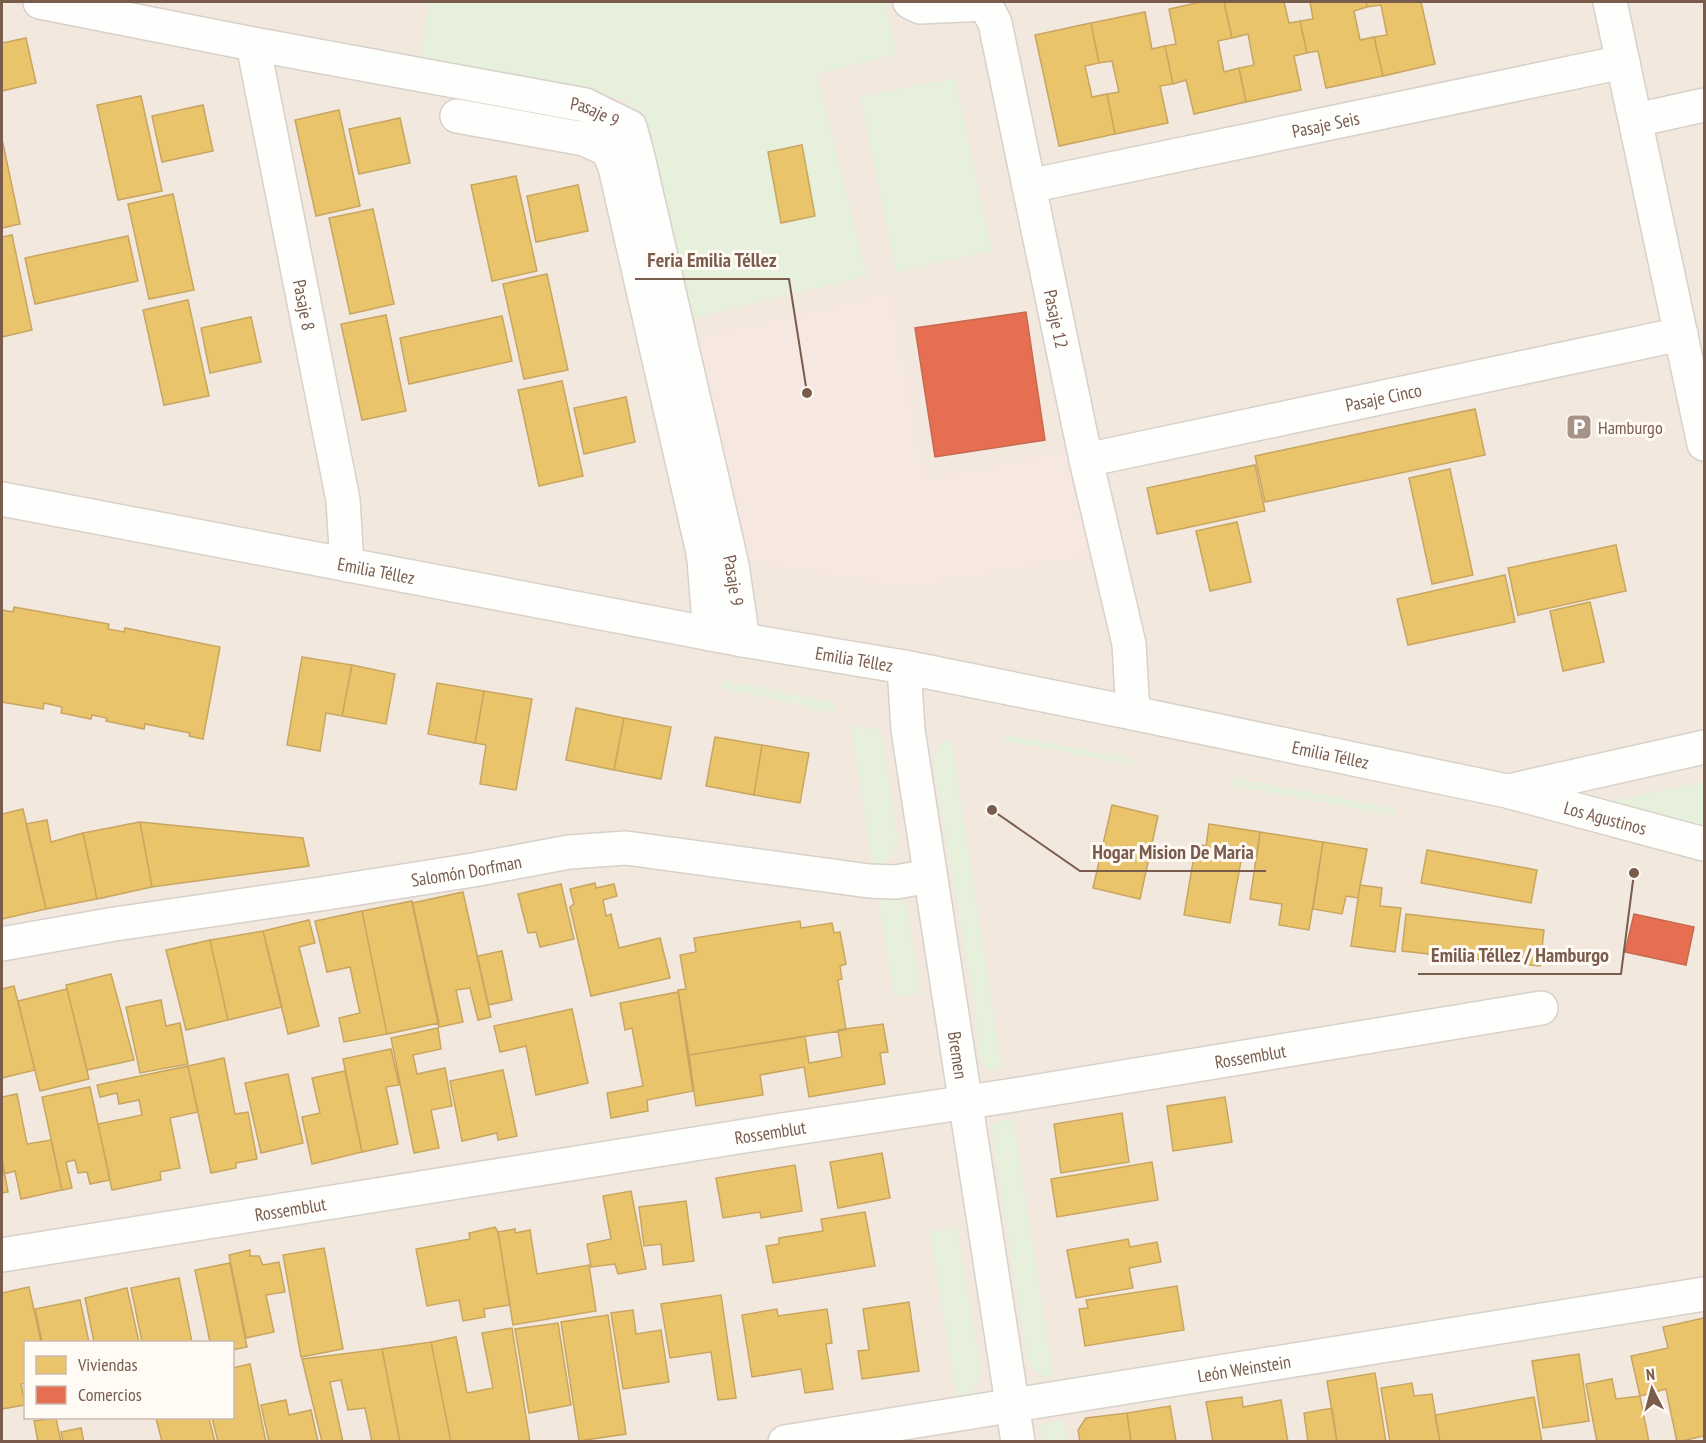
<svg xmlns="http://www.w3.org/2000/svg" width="1706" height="1443" font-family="'PT Sans Narrow',sans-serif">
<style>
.residential{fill:#f2e8de;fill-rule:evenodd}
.commercial{fill:#f6e8e1}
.green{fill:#e7f0db}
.homes{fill:#e9c46a;stroke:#c8a561;stroke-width:1.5}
.shops{fill:#e76f51;stroke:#c66950;stroke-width:1.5}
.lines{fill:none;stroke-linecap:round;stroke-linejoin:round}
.street-casing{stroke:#d7d1cb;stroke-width:36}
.secondary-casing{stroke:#d9d2cb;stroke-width:36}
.street{stroke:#fefefd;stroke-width:33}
.secondary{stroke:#fefefd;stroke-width:33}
.labels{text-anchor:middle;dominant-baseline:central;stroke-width:6;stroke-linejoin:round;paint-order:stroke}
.street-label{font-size:18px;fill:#7a5c4d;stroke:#fffaf3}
.poi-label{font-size:18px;fill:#7a5c4d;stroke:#fffaf3;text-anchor:start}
.leader{fill:none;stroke:#7a5c4d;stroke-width:2}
.callout-dot{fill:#7a5c4d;stroke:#fffaf3;stroke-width:2}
.callout-label{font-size:20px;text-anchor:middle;font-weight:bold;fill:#7a5c4d;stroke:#fffaf3;stroke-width:6;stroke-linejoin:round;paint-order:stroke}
</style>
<rect width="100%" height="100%" fill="#f9f5f0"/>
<path class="residential" d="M2,2H1704V1441L2,1442ZM26,1342H232V1418H26Z"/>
<path class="commercial" d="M891,292L926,479L1070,449L1090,557L908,589L740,561L693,338Z"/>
<path class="green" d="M429,2H885L897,54L817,74L867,276L681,321L626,100L419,68Z
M955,78L992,251L896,272L860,97Z
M724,680L835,703L836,713L720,688Z
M851,726L877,729L882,735L898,841C894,855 886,864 873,871Z
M1004,734L1133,759L1132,765L1005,741Z
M943,740L952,744L1002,1069L991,1071L984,1067L979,1056L975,1009L933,763L936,751Z
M1231,777L1397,809L1396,816L1230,785Z
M1704,781V828L1615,808L1613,801Z
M877,893C892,893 898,897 907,908L921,993L894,997Z
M1013,1118L1054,1378C1038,1374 1034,1374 1027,1359L991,1125L995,1122Z
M957,1228L981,1370L979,1380L968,1394L956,1395L930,1232Z
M1064,1420L1068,1441H1042L1040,1425Z"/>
<path class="homes" d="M1201,2H1224L1232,38L1218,41L1224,72L1239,68L1246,102L1194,114L1186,80L1173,84L1165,46L1176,44L1169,9Z
M1224,2H1284L1289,23L1300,21L1307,53L1294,56L1301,90L1246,102L1239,68L1254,65L1248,34L1232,38Z
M1310,2H1366L1367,7L1354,11L1360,40L1374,37L1383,76L1326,88L1318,51L1307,53L1300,21L1313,19Z
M1366,2H1421L1435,64L1383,76L1374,37L1387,35L1381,5L1367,7Z
M1145,12L1152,49L1165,46L1173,84L1160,86L1168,123L1115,134L1107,94L1119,92L1112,61L1099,63L1091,23Z
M1091,23L1099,63L1085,66L1092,97L1107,94L1115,134L1059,146L1035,35Z
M26,38L36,83L2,91V43Z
M141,96L162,191L118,200L97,105Z
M203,105L213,151L162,162L152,116Z
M339,110L360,206L316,216L295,120Z
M400,118L410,163L359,174L349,129Z
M2,139L20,224L2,228Z
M802,145L815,216L781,223L768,152Z
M516,176L537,271L492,281L471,185Z
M578,185L588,231L536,242L527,196Z
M173,194L194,290L149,299L128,204Z
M373,209L394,304L350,314L329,218Z
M12,235L32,330L2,337V237Z
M128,236L138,281L35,304L25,258Z
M547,274L568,370L524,379L503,284Z
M188,300L209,396L164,405L143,310Z
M386,315L406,411L362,420L341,324Z
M502,316L512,361L409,384L400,338Z
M251,317L261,362L210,373L201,328Z
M562,381L583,476L539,486L518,390Z
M626,397L635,442L584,454L574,408Z
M1475,409L1485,455L1265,502L1255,456Z
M1255,465L1265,511L1157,534L1147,488Z
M1450,469L1473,575L1432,584L1409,478Z
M1237,522L1251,582L1210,591L1196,531Z
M1616,545L1626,591L1518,615L1508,568Z
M1505,575L1515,622L1408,645L1397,599Z
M1590,602L1604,662L1563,671L1550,611Z
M14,607L109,624L108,629L124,632L125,628L220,647L203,739L189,736L190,733L145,724L144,729L106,721L107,718L92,715L91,719L61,713L62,707L44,703L43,709L2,702V610L13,612Z
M302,657L352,665L342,716L326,713L320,751L287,745Z
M352,665L395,674L386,724L342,716Z
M437,683L484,691L475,743L428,734Z
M484,691L532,699L516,790L480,784L486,745L475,743Z
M576,708L624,718L614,770L566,760Z
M624,718L671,727L661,779L614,770Z
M715,737L762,745L754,795L706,786Z
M762,745L809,753L800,803L754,795Z
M1112,805L1158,816L1140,899L1093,888Z
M23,809L46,909L2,919V814Z
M47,820L51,842L83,833L97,899L46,909L26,824Z
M140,822L152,887L97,899L83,833Z
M140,822L303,838L309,866L152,887Z
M1209,824L1260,832L1257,857L1242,855L1230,923L1184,915L1196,844L1206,846Z
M1260,832L1323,842L1309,930L1279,925L1282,904L1250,899Z
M1323,842L1367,849L1358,898L1346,896L1342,914L1313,909Z
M1427,850L1537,870L1531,903L1421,883Z
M595,883L596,888L614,884L617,896L603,900L606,916L611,914L619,948L660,938L670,978L591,996L570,907L574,904L570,889Z
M561,884L574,939L540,947L536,932L528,933L518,894Z
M1360,885L1382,888L1380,906L1401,908L1395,952L1351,946Z
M463,892L491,1017L478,1020L470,988L456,990L463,1022L439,1027L412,903Z
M412,901L439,1023L387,1034L362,911Z
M362,911L387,1034L344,1042L339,1018L360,1013L350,967L327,972L315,921Z
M1406,914L1544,930L1540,966L1402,951Z
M309,920L315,943L299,947L319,1026L288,1034L263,931Z
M800,921L801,928L832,923L834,933L840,932L846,964L840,966L842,979L838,980L846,1030L689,1055L678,990L686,989L680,955L696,952L694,938Z
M263,931L282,1007L228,1020L210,940Z
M210,940L228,1020L186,1030L166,950Z
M502,951L512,1000L488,1005L477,956Z
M111,974L134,1060L87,1070L66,985Z
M14,986L35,1070L2,1078V989Z
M67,989L89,1079L40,1091L18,1001Z
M678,992L693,1091L647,1100L648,1111L611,1118L607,1093L643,1086L632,1028L625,1030L620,1003Z
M161,1000L166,1026L180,1023L188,1064L140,1073L126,1007Z
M572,1009L588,1083L536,1095L526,1046L500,1052L494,1026Z
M883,1024L888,1052L880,1053L885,1084L809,1097L804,1067L760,1075L763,1095L696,1106L689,1055L805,1036L809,1063L842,1057L838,1030Z
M438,1028L441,1049L413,1055L417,1074L445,1068L452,1106L431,1110L439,1148L414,1153L391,1038Z
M391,1049L399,1085L386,1087L398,1144L362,1152L343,1059Z
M224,1058L235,1114L248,1112L257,1159L236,1163V1168L211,1173L188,1066Z
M188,1066L198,1112L170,1118L180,1168L160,1172L161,1180L112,1190L98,1124L142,1115L139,1100L119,1104L117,1093L100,1097L97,1085Z
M503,1070L517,1136L498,1140L497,1133L462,1141L450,1081Z
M345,1071L362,1152L312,1164L302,1117L320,1113L312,1078Z
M288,1074L303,1143L261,1153L245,1083Z
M90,1087L110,1180L90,1184L87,1172L78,1173L75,1160L66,1162L72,1188L62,1190L42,1097Z
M17,1094L27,1144L51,1140L62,1190L21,1199L15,1171L4,1174L2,1159V1097Z
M1225,1097L1232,1142L1173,1151L1167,1106Z
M1122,1113L1129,1162L1061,1173L1054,1124Z
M882,1153L890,1198L838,1208L830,1162Z
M2,1159L8,1192L2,1193Z
M1152,1162L1158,1200L1057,1217L1051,1179Z
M795,1165L802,1211L761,1218L760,1212L723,1218L716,1178Z
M631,1191L646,1269L618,1274L615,1264L591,1267L587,1244L611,1239L603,1196Z
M686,1201L694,1261L663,1265L661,1244L644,1246L639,1207Z
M865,1212L875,1266L773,1283L766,1246L779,1244V1238L823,1231L821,1219Z
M495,1227L498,1232L510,1305L484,1309L485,1317L463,1321L459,1300L427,1306L416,1249L470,1239L469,1233Z
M515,1229V1233L530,1230L537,1274L589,1265L596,1311L513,1325L498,1232Z
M1128,1239L1130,1247L1157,1242L1161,1262L1129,1268L1133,1288L1076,1298L1067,1250Z
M324,1248L343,1349L301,1357L283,1255Z
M250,1250V1256H259L263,1265L279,1262L285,1292L266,1295L274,1332L246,1338L229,1255Z
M230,1263L247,1347L232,1350V1342H210L195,1270Z
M179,1278L192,1342H142L131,1288Z
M1177,1286L1184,1330L1085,1346L1079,1309L1088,1308L1086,1300Z
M29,1287L41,1342H26V1383L21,1384L25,1405L2,1409V1293Z
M127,1288L139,1342H94L85,1298Z
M721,1295L736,1398L718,1400L711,1352L670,1358L661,1304Z
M80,1300L89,1342H42L35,1309Z
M909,1302L919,1371L862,1379L858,1351L869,1350L863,1309Z
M777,1309L778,1316L827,1309L832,1343L826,1344L833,1389L805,1393L801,1369L752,1377L742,1315Z
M633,1310L636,1334L661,1330L669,1382L623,1389L611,1313Z
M608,1315L626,1434L579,1441L561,1322Z
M1704,1318V1436L1677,1442L1666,1389L1640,1396L1631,1356L1668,1348L1663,1327Z
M558,1323L571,1405L529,1413L515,1329Z
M512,1328L530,1442H451L431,1342L456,1337L467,1393L493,1388L482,1333Z
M431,1342L451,1442H400L382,1349Z
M382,1349L400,1442H372L365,1408L348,1410L341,1380L330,1382L343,1442H322L302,1359Z
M1579,1354L1589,1421L1543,1428L1532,1361Z
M250,1364L266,1442H218L212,1418H232V1368Z
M1375,1373L1386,1442H1337L1327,1381Z
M1612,1379L1616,1399L1640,1396L1649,1442H1597L1586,1384Z
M1412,1383L1414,1396L1432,1394L1440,1442H1390L1381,1388Z
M1242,1397L1243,1407L1281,1400L1288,1442H1213L1206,1402Z
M1534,1397L1542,1442H1440L1435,1415Z
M286,1400L289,1415L311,1410L318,1442H269L261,1405Z
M1170,1406L1176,1441L1131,1442L1127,1413Z
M1332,1408L1337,1442H1308L1304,1413Z
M1127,1413L1131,1442H1080L1078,1430L1086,1418Z
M56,1418L61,1442H38L34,1421Z
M156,1418H209L215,1442H162Z
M81,1428L84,1442H63L61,1432Z"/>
<path class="shops" d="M1026,312L1045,440L935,457L915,328Z
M1634,914L1694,927L1686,965L1625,952Z"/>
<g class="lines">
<g class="street-casing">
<g id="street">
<path id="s1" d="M40,2L253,44L585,105L630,127L638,157L732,565L743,640"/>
<path id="s2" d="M910,2L920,7L985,4L995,23L1086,460L1129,644L1133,713"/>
<path d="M1610,2L1704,444"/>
<path id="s3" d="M253,44L343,500L347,565"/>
<path d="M457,116L584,139L608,150L615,167L702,548L704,560L710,634"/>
<path d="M1636,120L1704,105"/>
<path id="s4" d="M1029,186L1623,62"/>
<path id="s5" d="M1086,460L1681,334"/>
<path id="s6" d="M904,667L908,730L1018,1442"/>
<path id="s7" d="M2,944L115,924L327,893L473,870L569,852L626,848L869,881L896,882L930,876"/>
<path id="s8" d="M2,1255L782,1130L1014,1095L1541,1008"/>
<path id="s9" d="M785,1442L1704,1294"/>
</g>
</g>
<g class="secondary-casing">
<g id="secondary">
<path id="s10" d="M2,499L743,640L904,667L1133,713L1507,791L1704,844"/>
<path d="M1513,790L1704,747"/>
</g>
</g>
<use href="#street" class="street"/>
<use href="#secondary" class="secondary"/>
</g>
<defs>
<g id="parking-square" transform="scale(1.35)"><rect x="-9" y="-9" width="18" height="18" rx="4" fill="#a69286" stroke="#fffaf3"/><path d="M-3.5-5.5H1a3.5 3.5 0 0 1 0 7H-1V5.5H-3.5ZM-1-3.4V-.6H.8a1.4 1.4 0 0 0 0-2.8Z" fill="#fff"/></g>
</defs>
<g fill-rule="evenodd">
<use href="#parking-square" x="1579" y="427"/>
</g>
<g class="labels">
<g class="street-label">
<text stroke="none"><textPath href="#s1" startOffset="566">Pasaje 9</textPath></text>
<text stroke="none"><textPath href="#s4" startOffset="303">Pasaje Seis</textPath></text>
<text stroke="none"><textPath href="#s3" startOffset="266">Pasaje 8</textPath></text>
<text stroke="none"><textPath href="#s2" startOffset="400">Pasaje 12</textPath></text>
<text stroke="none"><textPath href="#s5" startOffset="304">Pasaje Cinco</textPath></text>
<text stroke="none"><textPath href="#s10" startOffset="381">Emilia Téllez</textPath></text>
<text stroke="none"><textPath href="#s1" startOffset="1070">Pasaje 9</textPath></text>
<text stroke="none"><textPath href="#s10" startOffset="867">Emilia Téllez</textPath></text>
<text stroke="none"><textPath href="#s10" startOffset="1353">Emilia Téllez</textPath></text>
<text stroke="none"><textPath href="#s10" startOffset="1635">Los Agustinos</textPath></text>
<text stroke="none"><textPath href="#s7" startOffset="470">Salomón Dorfman</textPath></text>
<text stroke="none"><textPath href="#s6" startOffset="392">Bremen</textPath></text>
<text stroke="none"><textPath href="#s8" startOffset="1264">Rossemblut</textPath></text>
<text stroke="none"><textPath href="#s8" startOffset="778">Rossemblut</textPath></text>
<text stroke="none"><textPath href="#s8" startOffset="292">Rossemblut</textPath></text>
<text stroke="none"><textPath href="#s9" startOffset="465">León Weinstein</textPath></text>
</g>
<g class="poi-label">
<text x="1598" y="427">Hamburgo</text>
</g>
</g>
<path class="leader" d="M807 393L789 279H635M992 810L1080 871H1266M1634 873L1621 974H1418"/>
<g class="callout-dot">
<circle cx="807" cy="393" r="6"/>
<circle cx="992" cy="810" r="6"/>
<circle cx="1634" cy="873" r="6"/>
</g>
<g class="callout-label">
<text x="712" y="267">Feria Emilia Téllez</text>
<text x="1173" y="859">Hogar Mision De Maria</text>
<text x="1520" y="962">Emilia Téllez / Hamburgo</text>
</g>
<rect width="1706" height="1443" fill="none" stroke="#7a5c4d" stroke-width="6"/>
<rect x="24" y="1341" width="210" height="78" fill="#fffaf3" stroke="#cabbb1" stroke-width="1.5"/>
<rect x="36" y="1356" width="30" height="18" fill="#e9c46a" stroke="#cabbb1" stroke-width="1.5"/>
<text x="78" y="1371" font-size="18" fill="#7a5c4d">Viviendas</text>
<rect x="36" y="1386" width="30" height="18" fill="#e76f51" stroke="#cabbb1" stroke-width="1.5"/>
<text x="78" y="1401" font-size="18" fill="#7a5c4d">Comercios</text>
<g transform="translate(1652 1389) rotate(354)" stroke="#fffaf3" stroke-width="4.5" paint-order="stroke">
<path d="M0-4.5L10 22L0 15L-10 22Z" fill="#7a5c4d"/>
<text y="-9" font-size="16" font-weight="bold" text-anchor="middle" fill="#7a5c4d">N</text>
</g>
</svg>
